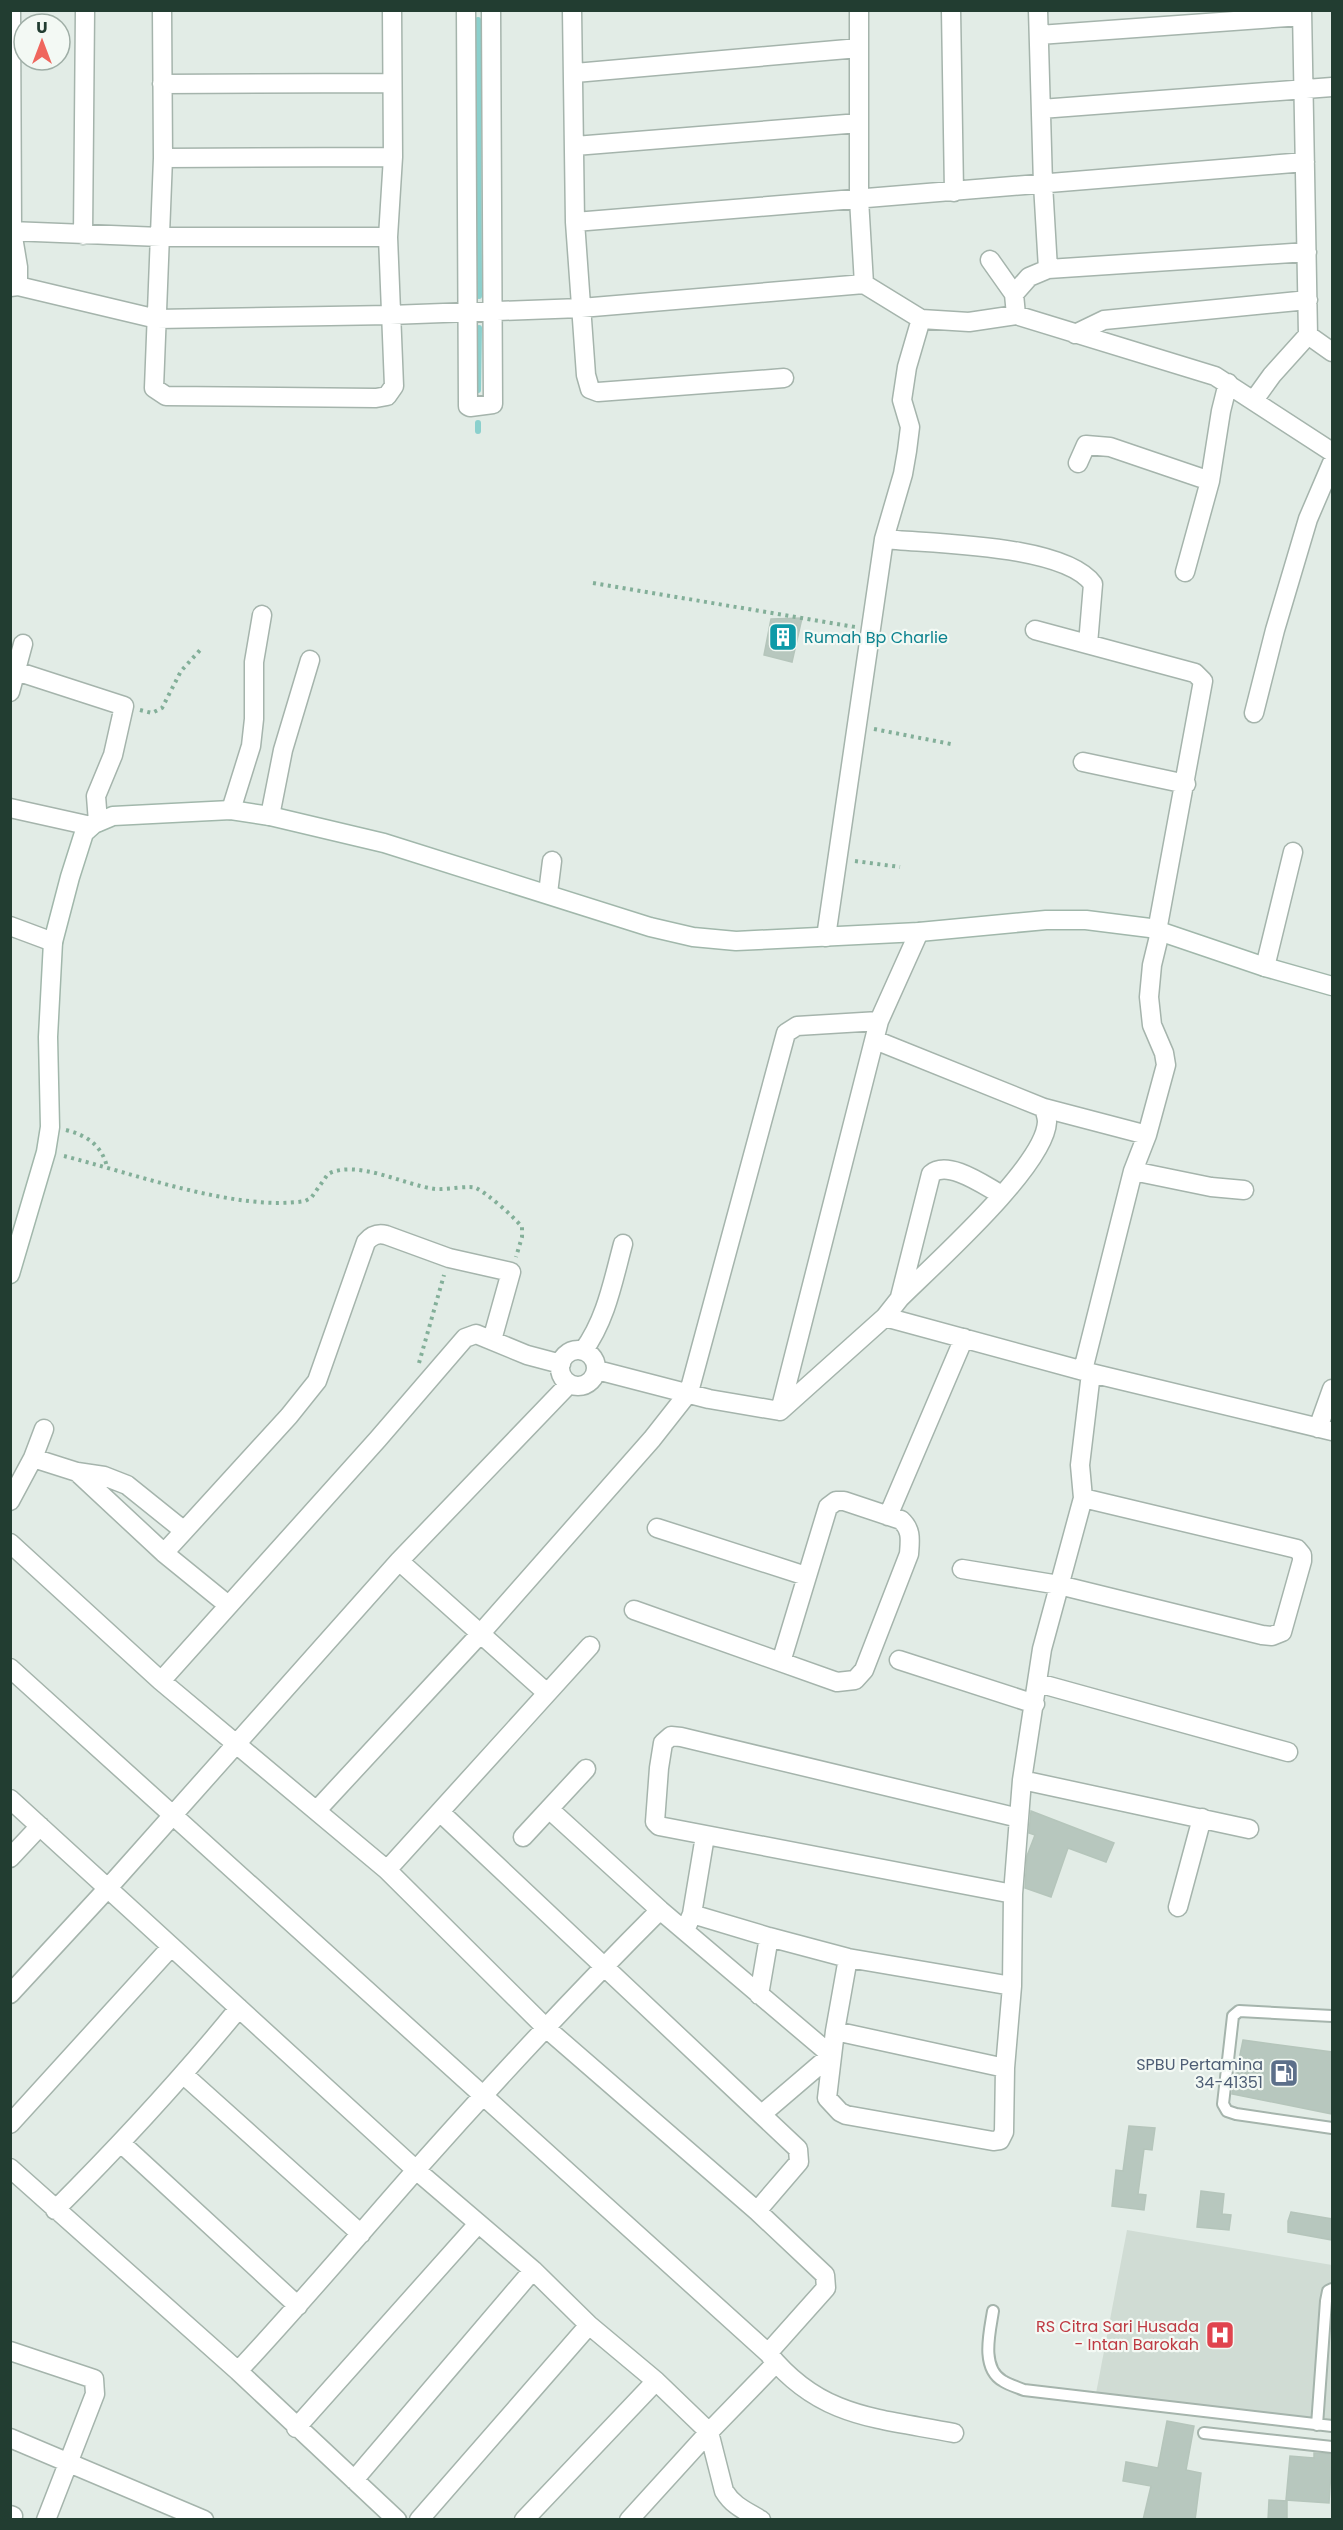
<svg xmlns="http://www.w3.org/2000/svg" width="1343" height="2530" font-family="Poppins,sans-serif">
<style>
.built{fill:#d0dcd4}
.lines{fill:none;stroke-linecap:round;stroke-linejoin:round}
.stream{stroke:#8bd0cd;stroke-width:6}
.building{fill:#b7c7be;stroke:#b5c5bb;stroke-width:1.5}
.lane-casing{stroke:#a5b4ac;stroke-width:14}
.street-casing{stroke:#a5b4ac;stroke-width:21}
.secondary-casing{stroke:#a1b7ab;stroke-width:21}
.path{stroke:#83af99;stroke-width:4;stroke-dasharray:3 4.5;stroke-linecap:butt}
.lane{stroke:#fff;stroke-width:10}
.street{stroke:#fff;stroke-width:18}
.secondary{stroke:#fff;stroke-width:18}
.labels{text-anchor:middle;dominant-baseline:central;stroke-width:4.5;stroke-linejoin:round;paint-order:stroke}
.culture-label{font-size:16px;fill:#0d838f;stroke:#f3f9f4;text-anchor:start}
.service-label{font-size:16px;fill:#4e5e75;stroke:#f3f9f4;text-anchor:end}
.health-label{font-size:16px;fill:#be3a42;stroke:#f3f9f4;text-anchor:end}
</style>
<rect width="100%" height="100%" fill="#e2ece6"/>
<path class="built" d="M1127,2230L1332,2265V2429L1094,2404Z"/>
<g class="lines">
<path class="stream" d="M478,20L479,296
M478,390L479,328
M478,423V431"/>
</g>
<path class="building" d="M802,618L792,662L764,655L771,619Z
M1031,1811L1114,1843L1106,1862L1068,1848L1051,1897L1025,1888L1027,1856L1035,1835L1029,1833Z
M1243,2040L1332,2052V2114L1232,2094Z
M1129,2126L1155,2128L1152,2150L1144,2149L1138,2194L1146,2195L1144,2210L1112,2206L1116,2170L1123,2171Z
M1201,2191L1224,2194L1222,2214L1231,2215L1229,2230L1197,2227Z
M1291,2212L1332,2219V2240L1288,2232V2221Z
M1167,2421L1194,2426L1186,2470L1201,2473L1195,2520H1143L1151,2486L1123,2481L1126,2462L1158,2468Z
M1314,2453L1332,2454L1329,2503L1286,2500L1290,2456L1314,2458Z
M1269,2500L1287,2501V2520H1268Z"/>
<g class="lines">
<g class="lane-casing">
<path id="lane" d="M1332,2016L1239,2011L1233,2016L1223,2104L1227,2111L1236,2114L1332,2128
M993,2311C990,2331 980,2368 1003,2381C1009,2385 1017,2387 1024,2390L1332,2426
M1317,2425L1326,2301L1328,2291L1332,2289
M1204,2433L1332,2447"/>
</g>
<g class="street-casing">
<path id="street" d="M11,10L12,231L18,267V286
M162,10L163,158L154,388L166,396L376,398L387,396L394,386L388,237L393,157L392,10
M466,10L468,406L470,407L493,404L491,10
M572,10L575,222L586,375L590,389L598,392L784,378
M859,10V199L864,284
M951,10L954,192
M1038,10L1043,184L1048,269
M1039,35L1302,16
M575,73L859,48
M162,84L392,83
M1041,109L1332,87
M575,146L859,123
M163,158L393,157
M575,222L1305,162
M10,231L161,237H388
M83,235L85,10
M990,260L1014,294
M10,287L18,286L157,319L390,315L581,308L864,284L921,319L969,322L1016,315L1215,376L1332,452
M1016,315L1014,294L1029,277L1048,269L1307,252
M1075,334L1104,320L1308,300
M1308,335L1332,352
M1254,400L1272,375L1308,335L1302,10
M1078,463L1086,445L1110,447L1210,481
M884,539C932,544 1064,544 1093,584L1088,644
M1185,572L1210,481L1221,411L1228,383
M1035,630L1195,673L1203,681L1157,931
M16,671L124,706L113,755L96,796L98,822
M10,692L23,644
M1254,713L1275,630L1308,519L1332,463
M1083,762L1186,784
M10,808L91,826
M231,810L251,746L254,719V662L262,615
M270,816L283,750L310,660
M548,893L552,861
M10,926L53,942
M826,937L884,539L903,474L907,451L910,427L902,400L907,367L921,319
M1265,967L1293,852
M875,1040L1044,1108L1147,1135
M1133,1171L1211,1187L1244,1190
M900,1297L931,1174C948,1159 985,1186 1002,1195
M885,1317L1091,1373L1332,1431
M560 1368a18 18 0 1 1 36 0a18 18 0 1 1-36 0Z
M583,1351C606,1320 613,1281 623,1244
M597,1370L709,1399L780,1411L885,1317L900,1298C933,1265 1045,1166 1047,1122C1047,1117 1045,1112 1044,1108
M1083,1370L1133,1171L1147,1135L1166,1065L1164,1053L1152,1025L1149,997L1152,965L1160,932
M780,1411L879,1021L919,932
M1318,1428L1332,1389
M33,1458L77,1472L104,1476L127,1485L183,1530
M77,1472L164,1553L228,1605
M10,1501L33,1458L44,1429
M888,1516L964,1338
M657,1528L806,1576
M10,1543L161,1681L387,1870L546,2028L757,2211L825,2275L826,2288L768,2353
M164,1553L289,1416L317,1381L366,1242C372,1235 378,1233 386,1235L449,1258L511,1272L492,1340
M399,1561L547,1693
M962,1569L1059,1585L1262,1635L1272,1636L1282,1632L1302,1561V1555L1297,1549L1083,1498
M634,1610L837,1682L855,1680L864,1670L909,1554C910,1540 912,1530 901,1520L844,1501H836L828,1507L781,1662
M899,1660L1035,1704
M10,1668L768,2353C820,2418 877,2418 954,2433
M161,1681L378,1439L465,1338L476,1334L527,1355L561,1364
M1038,1683L1288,1752
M1022,1780L1249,1829
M10,1799L416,2170L533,2270L589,2325L656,2381L709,2432L724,2491C733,2506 746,2511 761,2520
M549,1809L660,1910L831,2055L762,2114
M317,1810L481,1633L652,1439L689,1392L786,1033L797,1026L879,1021
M441,1813L798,2149L799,2162L757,2211
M523,1837L586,1769
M10,1858L40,1826
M387,1870L590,1646
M1013,1894L659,1826L655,1822L659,1768L663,1743L671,1736L681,1737L1019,1818
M1178,1907L1202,1818
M692,1914L705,1836
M685,1931L692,1914L769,1937
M848,1958L835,2031L827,2098L840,2112L846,2115L993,2141L1000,2140L1004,2132L1005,2068L1012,1986L1013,1894L1022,1780L1042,1649L1083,1498L1080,1465L1091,1373
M10,1994L108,1888L399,1561L569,1384
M759,1995L769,1937L848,1958L1012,1986
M835,2031L1005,2068
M184,2075L361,2234
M10,2124L171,1947
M122,2144L298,2306
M10,2168L238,2371L397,2520
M55,2210C120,2145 181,2079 239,2008
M10,2351L94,2379L95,2394L46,2520
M238,2371C299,2306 357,2237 416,2170C495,2081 576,1994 660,1910
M296,2428L477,2225
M10,2438L204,2520
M354,2480L533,2270
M10,2515L13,2516
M419,2520L589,2325
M524,2520L656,2381
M629,2520L709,2432L776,2363"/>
</g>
<g class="secondary-casing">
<path id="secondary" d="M10,1274L46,1152L50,1127L48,1037L53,942L70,877L84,833L94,824L113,816L231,810L270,816L384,843L650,927L693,937L736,941L919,932L1046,920H1086L1150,928L1265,967L1332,986"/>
</g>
<path class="path" d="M593,583L855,627
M140,710L152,713L162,708L181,671L202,648
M874,729L951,744
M855,861L900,867
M66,1130C86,1135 102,1145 107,1167
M64,1156C132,1173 237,1212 305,1201L311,1198L328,1174C357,1159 404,1185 435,1189C446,1190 470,1185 476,1188C488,1194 513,1216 522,1227V1237L516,1257
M419,1363L444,1275"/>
<use href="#lane" class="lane"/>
<use href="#street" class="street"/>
<use href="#secondary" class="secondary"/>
</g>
<defs>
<g id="building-square" transform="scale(1.5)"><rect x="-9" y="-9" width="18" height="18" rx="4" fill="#0f9aa8" stroke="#f3f9f4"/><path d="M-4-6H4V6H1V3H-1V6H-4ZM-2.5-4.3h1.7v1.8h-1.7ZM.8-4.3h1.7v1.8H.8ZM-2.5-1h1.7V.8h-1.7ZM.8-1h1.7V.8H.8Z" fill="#fff"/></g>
<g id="fuel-square" transform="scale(1.5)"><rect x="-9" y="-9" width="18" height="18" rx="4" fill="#5c6f8a" stroke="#f3f9f4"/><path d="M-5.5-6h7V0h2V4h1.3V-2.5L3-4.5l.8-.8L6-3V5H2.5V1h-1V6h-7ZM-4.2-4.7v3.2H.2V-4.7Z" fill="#fff"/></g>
<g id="hospital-square" transform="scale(1.5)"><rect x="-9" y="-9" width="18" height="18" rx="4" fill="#e0444e" stroke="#f3f9f4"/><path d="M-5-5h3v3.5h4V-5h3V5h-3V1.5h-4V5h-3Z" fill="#fff"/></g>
</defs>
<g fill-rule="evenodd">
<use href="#building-square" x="783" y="637"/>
<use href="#fuel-square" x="1284" y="2073"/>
<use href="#hospital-square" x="1220" y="2335"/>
</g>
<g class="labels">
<g class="culture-label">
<text x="804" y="637">Rumah Bp Charlie</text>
</g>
<g class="service-label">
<text x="1263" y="2064">SPBU Pertamina<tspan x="1263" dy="18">34-41351</tspan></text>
</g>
<g class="health-label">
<text x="1199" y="2326">RS Citra Sari Husada<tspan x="1199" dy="18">- Intan Barokah</tspan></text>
</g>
</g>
<rect width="1343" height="2530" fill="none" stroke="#223d31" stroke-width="24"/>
<g transform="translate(42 42)"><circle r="28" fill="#f3f9f4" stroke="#9faea6" stroke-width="1.5"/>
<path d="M0-4.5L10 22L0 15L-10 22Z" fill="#ef665d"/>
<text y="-9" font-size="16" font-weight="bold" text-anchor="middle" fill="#223d31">U</text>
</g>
</svg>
